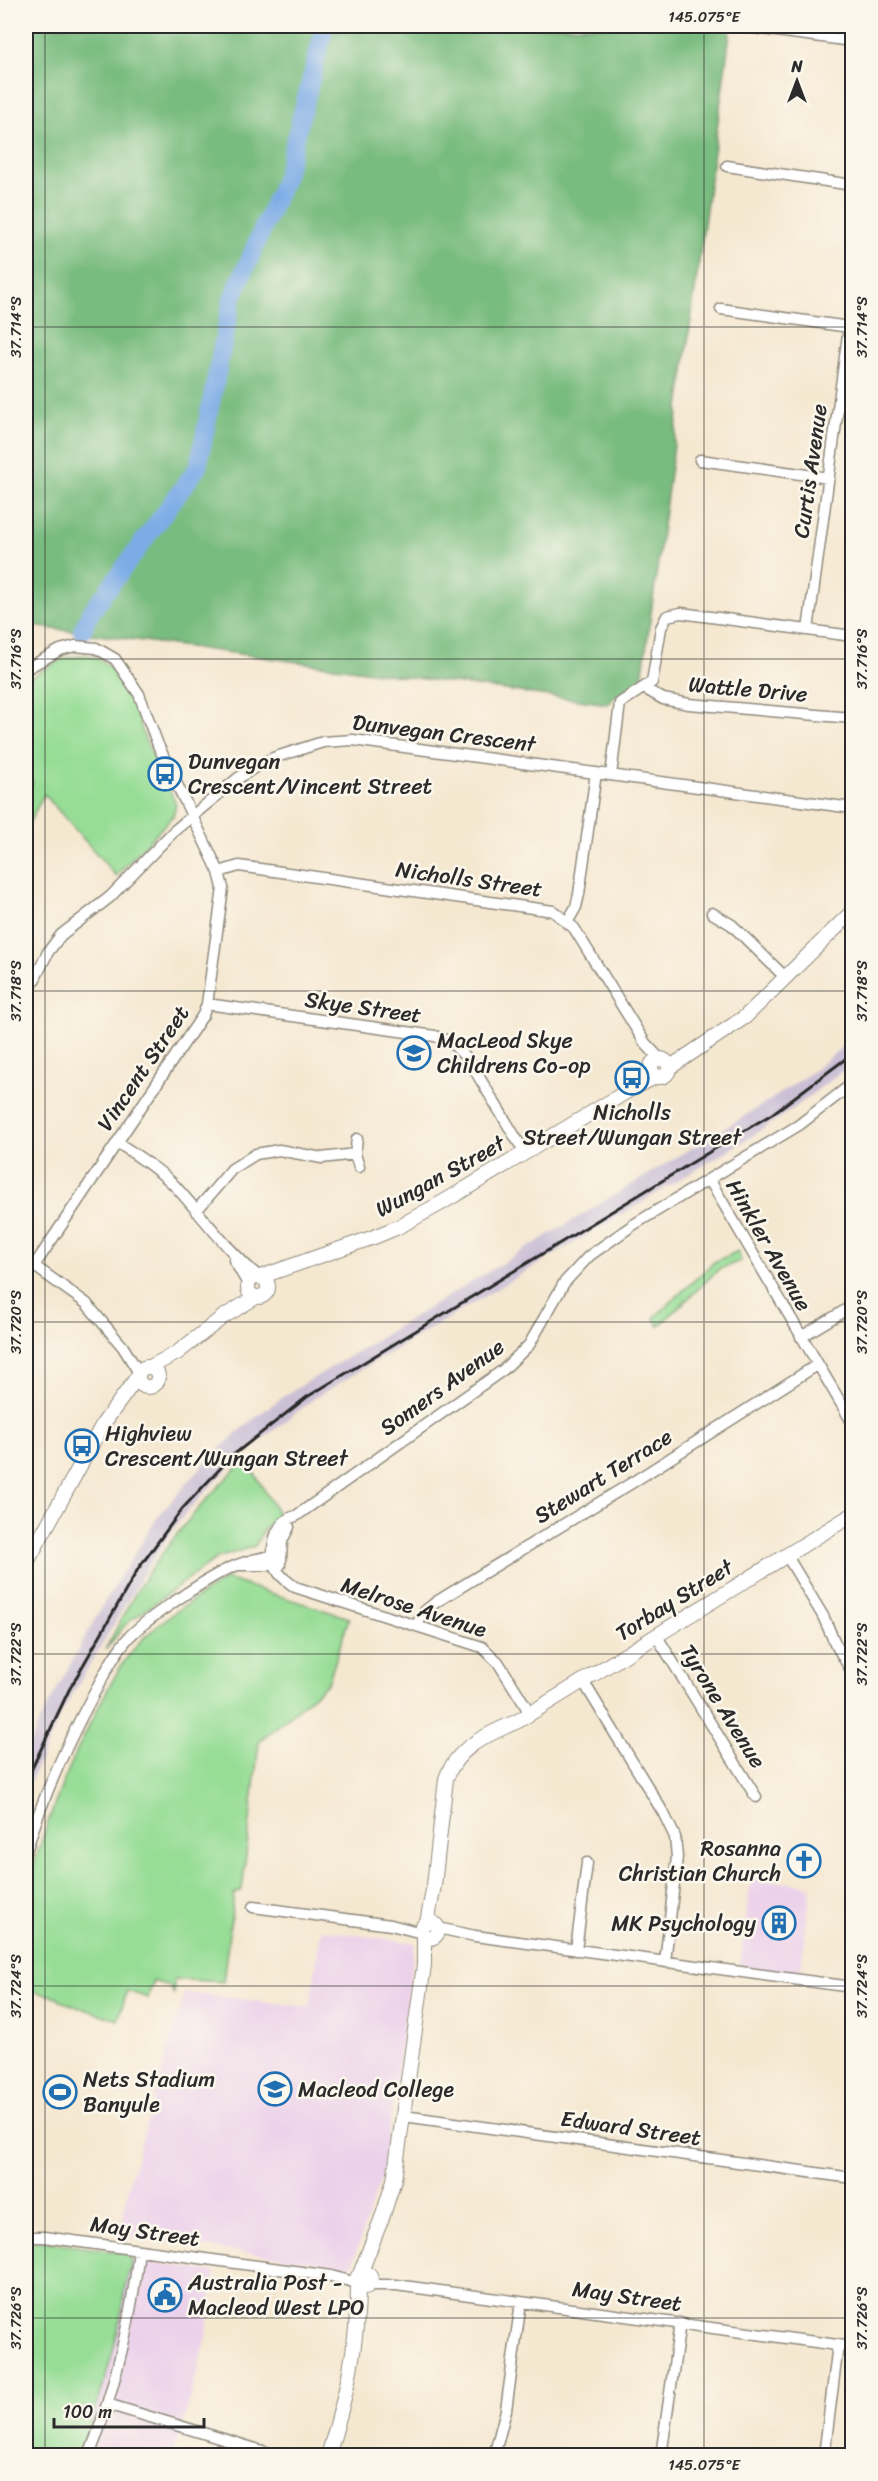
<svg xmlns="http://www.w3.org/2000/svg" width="878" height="2481" font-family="Sriracha,sans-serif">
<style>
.built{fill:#ecd1ea}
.industrial{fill:#cbbfd5}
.green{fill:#97dd96;stroke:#618460;stroke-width:1.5}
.forest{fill:#79bc7f;stroke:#527455;stroke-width:1.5}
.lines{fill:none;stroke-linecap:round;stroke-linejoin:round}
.river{stroke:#7babe6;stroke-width:18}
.minor-casing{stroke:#908a7e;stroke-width:13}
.tertiary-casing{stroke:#908a7e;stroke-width:16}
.minor{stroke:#fff;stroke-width:10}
.tertiary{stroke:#fff;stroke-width:14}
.rail{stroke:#2b2b2b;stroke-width:3}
.ticks{fill:none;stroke:#2b2b2b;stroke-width:1.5;stroke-opacity:0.45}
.labels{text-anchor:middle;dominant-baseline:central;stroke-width:5;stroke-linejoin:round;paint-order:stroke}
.street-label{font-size:22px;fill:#2b2b2b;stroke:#fbf7ec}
.poi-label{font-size:22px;fill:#2b2b2b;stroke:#fbf7ec;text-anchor:start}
.neatline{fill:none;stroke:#2b2b2b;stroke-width:2}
.ticks-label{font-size:15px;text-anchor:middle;fill:#2b2b2b}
</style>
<rect width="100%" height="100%" fill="#fbf7ec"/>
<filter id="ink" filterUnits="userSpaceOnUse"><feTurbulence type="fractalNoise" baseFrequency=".0167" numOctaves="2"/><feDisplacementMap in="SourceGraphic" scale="12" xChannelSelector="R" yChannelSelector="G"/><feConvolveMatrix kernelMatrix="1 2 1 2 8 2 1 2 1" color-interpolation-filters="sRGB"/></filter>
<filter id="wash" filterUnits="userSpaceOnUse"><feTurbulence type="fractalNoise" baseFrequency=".008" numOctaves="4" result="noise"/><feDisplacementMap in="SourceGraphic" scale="24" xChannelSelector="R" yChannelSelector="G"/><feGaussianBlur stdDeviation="1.35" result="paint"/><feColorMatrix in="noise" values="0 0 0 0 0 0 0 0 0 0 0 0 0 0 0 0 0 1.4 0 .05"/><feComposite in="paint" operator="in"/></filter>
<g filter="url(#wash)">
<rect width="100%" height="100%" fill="#f5e8d1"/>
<path class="built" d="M751,1878L811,1886L800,1974L740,1967Z
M321,1930L415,1943L383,2171L351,2267L120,2235L130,2180L185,1993L310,2007Z
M132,2260L215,2272L206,2337L186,2414L172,2455L79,2456L92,2423L118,2334L128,2273Z"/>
<path class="industrial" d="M852,1039V1063L793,1109L744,1141L316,1397L246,1452L214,1483L184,1515L149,1564L61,1714L26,1791V1753L40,1720L102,1606L159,1515L212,1455L257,1416L284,1396L769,1101L813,1071Z"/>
<path class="green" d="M84,655C127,661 134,713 148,746C157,765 169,785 176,805L173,816L116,876L44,794L26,829V797L33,782L26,778V680L62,659Z
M738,1251L741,1261L719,1269L659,1326L654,1318L714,1262Z
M246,1459L279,1515L264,1529L255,1546L217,1558L126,1624L105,1650C117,1628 128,1605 141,1584C171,1538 206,1497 246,1459Z
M226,1579L349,1618L328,1683L259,1742L242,1890L234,1894L223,1982L174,1979V1995L170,1986L153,1981L148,1998L127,1991L118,2020L60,2001L58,1997L26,1990V1895L28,1884C46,1822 69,1762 99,1706C108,1689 117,1670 129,1655C153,1623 193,1600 226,1579Z
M40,2241L125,2253L132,2260L131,2272L128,2273C120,2336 102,2396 79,2455H26V2242Z"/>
<path class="forest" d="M26,26H731L642,679L617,695L608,704L26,625Z"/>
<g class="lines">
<path class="river" d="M109,588L198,467L232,299L285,178L325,26
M82,631L89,615L102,597"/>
</g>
</g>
<g filter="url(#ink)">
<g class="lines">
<g class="minor-casing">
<path id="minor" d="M745,27L852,41
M727,166L852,185
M721,309L849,327
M700,460L829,478
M808,630L849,327L852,318
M26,669L60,650L75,646L96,648L115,659L139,694L158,745L219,872L223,888L207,1004L203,1015L34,1266
M644,688L663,699L689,704L852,718
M611,775L620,703L652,682L661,628L667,616L681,613L852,636
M219,872L239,866L553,911L574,928L645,1043L661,1060
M712,913L732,925L786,978
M568,921L576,907L579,894L596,773
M26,997L48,952L61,935L110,897L174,831L237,779L255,767L273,758L323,742L353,740L852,808
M207,1004L435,1036L451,1042L468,1059L525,1153
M357,1139L355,1154L359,1167
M117,1142C137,1156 159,1169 176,1187C204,1218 226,1249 258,1276
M709,1179L852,1422
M196,1211L232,1169L256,1154L279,1150L322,1158L355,1154
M26,1260L86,1303L123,1347L139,1373
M234,1260L248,1284
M801,1337L852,1306
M787,1556L823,1616L835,1643L852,1672
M281,1560L282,1541L289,1527
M239,1565H280
M416,1626L425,1611L436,1602L630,1484L817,1365
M656,1635L756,1797
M583,1681L664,1814L675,1837L677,1857L665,1962
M530,1713L498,1662L482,1647L295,1587C289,1582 281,1578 277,1570C268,1552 274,1521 296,1516L503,1370L529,1345L564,1283L589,1256L633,1225L799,1125L852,1084
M26,1851C43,1797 66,1745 93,1695C104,1675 114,1654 129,1637C145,1620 166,1608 184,1595C217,1573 240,1559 280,1555
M253,1907L391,1925L422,1933
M438,1928L475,1936L852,1987
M576,1950L587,1863
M404,2116L852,2178
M26,2237H44L331,2276L357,2283
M369,2285H396L852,2347
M107,2404L279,2456
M89,2456C115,2389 131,2321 139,2250
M494,2456L506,2410L521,2302
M661,2456L680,2323
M824,2456L838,2345"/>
</g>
<g class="tertiary-casing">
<path id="tertiary" d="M651 1068a9 9 0 1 1 18 0a9 9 0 1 1-18 0Z
M669,1068L745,1017L852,912
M248 1287a10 10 0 1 1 20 0a10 10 0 1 1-20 0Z
M260,1277L374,1237L398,1227L445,1201L631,1089L657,1076
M138 1377a10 10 0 1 1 20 0a10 10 0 1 1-20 0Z
M150,1367L177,1353L223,1317L256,1297
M26,1564L103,1424L138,1376
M422 1930a8 8 0 1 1 16 0a8 8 0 1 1-16 0Z
M427,1923L434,1885L446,1779C457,1746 489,1734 518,1721L852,1515
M357 2280a7 7 0 1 1 14 0a7 7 0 1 1-14 0Z
M360,2274L383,2215L394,2180L424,1965V1936
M328,2456C346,2396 358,2348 358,2285"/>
</g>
<use href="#minor" class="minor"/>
<use href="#tertiary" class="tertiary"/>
<path class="rail" d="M26,1781L69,1690L138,1569L183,1508L232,1456L307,1397L772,1114L852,1054"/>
</g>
</g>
<path class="ticks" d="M45,26V2456M704,26V2456M26,327H852M26,659H852M26,991H852M26,1322H852M26,1654H852M26,1986H852M26,2318H852"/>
<defs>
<g id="bus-ring" transform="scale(1.725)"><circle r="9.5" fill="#fbf7ec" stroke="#1f6fb2" stroke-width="1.5"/><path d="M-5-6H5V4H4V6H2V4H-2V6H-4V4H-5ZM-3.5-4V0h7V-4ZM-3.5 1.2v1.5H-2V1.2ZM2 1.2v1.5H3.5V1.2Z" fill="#1f6fb2"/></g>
<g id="school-ring" transform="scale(1.725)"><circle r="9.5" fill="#fbf7ec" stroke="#1f6fb2" stroke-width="1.5"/><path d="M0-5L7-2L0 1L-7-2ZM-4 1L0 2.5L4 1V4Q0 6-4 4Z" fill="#1f6fb2"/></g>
<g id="church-ring" transform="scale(1.725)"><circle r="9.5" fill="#fbf7ec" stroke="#1f6fb2" stroke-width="1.5"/><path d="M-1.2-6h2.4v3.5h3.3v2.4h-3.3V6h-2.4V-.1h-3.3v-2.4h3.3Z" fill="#1f6fb2"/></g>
<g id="building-ring" transform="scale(1.725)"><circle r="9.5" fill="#fbf7ec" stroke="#1f6fb2" stroke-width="1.5"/><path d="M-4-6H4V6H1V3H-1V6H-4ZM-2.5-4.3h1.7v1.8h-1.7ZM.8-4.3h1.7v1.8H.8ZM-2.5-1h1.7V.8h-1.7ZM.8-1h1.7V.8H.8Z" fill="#1f6fb2"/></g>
<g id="stadium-ring" transform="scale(1.725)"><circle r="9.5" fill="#fbf7ec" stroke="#1f6fb2" stroke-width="1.5"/><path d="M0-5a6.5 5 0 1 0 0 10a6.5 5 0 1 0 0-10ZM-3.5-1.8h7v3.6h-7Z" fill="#1f6fb2"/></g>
<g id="civic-ring" transform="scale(1.725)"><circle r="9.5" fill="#fbf7ec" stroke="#1f6fb2" stroke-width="1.5"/><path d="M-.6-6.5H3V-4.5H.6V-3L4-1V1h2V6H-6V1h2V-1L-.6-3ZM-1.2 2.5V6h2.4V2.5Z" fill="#1f6fb2"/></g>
</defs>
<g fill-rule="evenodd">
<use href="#bus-ring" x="165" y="774"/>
<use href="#school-ring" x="414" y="1053"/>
<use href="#bus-ring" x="632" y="1078"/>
<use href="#bus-ring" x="82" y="1446"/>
<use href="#church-ring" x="804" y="1861"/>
<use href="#building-ring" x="779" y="1923"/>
<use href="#school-ring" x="275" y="2089"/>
<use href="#stadium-ring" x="60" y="2092"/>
<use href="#civic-ring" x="165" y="2295"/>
</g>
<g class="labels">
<g class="street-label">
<text transform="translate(810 471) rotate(-82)">Curtis Avenue</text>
<text transform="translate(748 689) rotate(5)">Wattle Drive</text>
<text transform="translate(444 733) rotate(7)">Dunvegan Crescent</text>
<text transform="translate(469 879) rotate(8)">Nicholls Street</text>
<text transform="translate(363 1007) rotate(8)">Skye Street</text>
<text transform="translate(143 1068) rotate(-56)">Vincent Street</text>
<text transform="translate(440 1176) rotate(-29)">Wungan Street</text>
<text transform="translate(769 1245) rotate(60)">Hinkler Avenue</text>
<text transform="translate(442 1387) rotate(-36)">Somers Avenue</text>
<text transform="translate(603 1476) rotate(-32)">Stewart Terrace</text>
<text transform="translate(674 1600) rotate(-32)">Torbay Street</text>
<text transform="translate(414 1607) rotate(18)">Melrose Avenue</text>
<text transform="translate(723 1706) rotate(58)">Tyrone Avenue</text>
<text transform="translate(631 2128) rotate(8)">Edward Street</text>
<text transform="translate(145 2231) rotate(8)">May Street</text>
<text transform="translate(627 2296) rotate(8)">May Street</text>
</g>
<g class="poi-label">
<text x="188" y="761">Dunvegan<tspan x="188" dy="25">Crescent/Vincent Street</tspan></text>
<text x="437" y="1040">MacLeod Skye<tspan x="437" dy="25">Childrens Co-op</tspan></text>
<text x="632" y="1112" text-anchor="middle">Nicholls<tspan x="632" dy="25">Street/Wungan Street</tspan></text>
<text x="105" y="1433">Highview<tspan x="105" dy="25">Crescent/Wungan Street</tspan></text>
<text x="781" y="1848" text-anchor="end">Rosanna<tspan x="781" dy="25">Christian Church</tspan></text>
<text x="756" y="1923" text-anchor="end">MK Psychology</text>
<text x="83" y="2079">Nets Stadium<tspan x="83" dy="25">Banyule</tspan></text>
<text x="298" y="2089">Macleod College</text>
<text x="188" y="2282">Australia Post -<tspan x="188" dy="25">Macleod West LPO</tspan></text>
</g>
</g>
<rect width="878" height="2481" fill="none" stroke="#fbf7ec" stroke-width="66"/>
<g transform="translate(797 81)" stroke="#fbf7ec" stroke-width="4.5" paint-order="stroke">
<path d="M0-4.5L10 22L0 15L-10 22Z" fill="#2b2b2b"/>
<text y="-9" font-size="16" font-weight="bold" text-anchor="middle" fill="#2b2b2b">N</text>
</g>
<path d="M54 2418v9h150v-9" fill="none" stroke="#2b2b2b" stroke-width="3"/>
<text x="63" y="2418" font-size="18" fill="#2b2b2b" stroke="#fbf7ec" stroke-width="4.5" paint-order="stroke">100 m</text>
<rect x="33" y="33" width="812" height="2415" class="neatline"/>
<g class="ticks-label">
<text x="704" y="22">145.075°E</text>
<text transform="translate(16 327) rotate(-90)" y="5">37.714°S</text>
<text transform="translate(862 327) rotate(-90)" y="5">37.714°S</text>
<text transform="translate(16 659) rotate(-90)" y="5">37.716°S</text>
<text transform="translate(862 659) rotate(-90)" y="5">37.716°S</text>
<text transform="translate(16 991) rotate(-90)" y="5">37.718°S</text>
<text transform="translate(862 991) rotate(-90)" y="5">37.718°S</text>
<text transform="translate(16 1322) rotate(-90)" y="5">37.720°S</text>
<text transform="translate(862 1322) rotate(-90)" y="5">37.720°S</text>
<text transform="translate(16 1654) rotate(-90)" y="5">37.722°S</text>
<text transform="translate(862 1654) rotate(-90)" y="5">37.722°S</text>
<text transform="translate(16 1986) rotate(-90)" y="5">37.724°S</text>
<text transform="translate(862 1986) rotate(-90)" y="5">37.724°S</text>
<text transform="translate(16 2318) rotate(-90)" y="5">37.726°S</text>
<text transform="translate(862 2318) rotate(-90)" y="5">37.726°S</text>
<text x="704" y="2470">145.075°E</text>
</g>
</svg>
